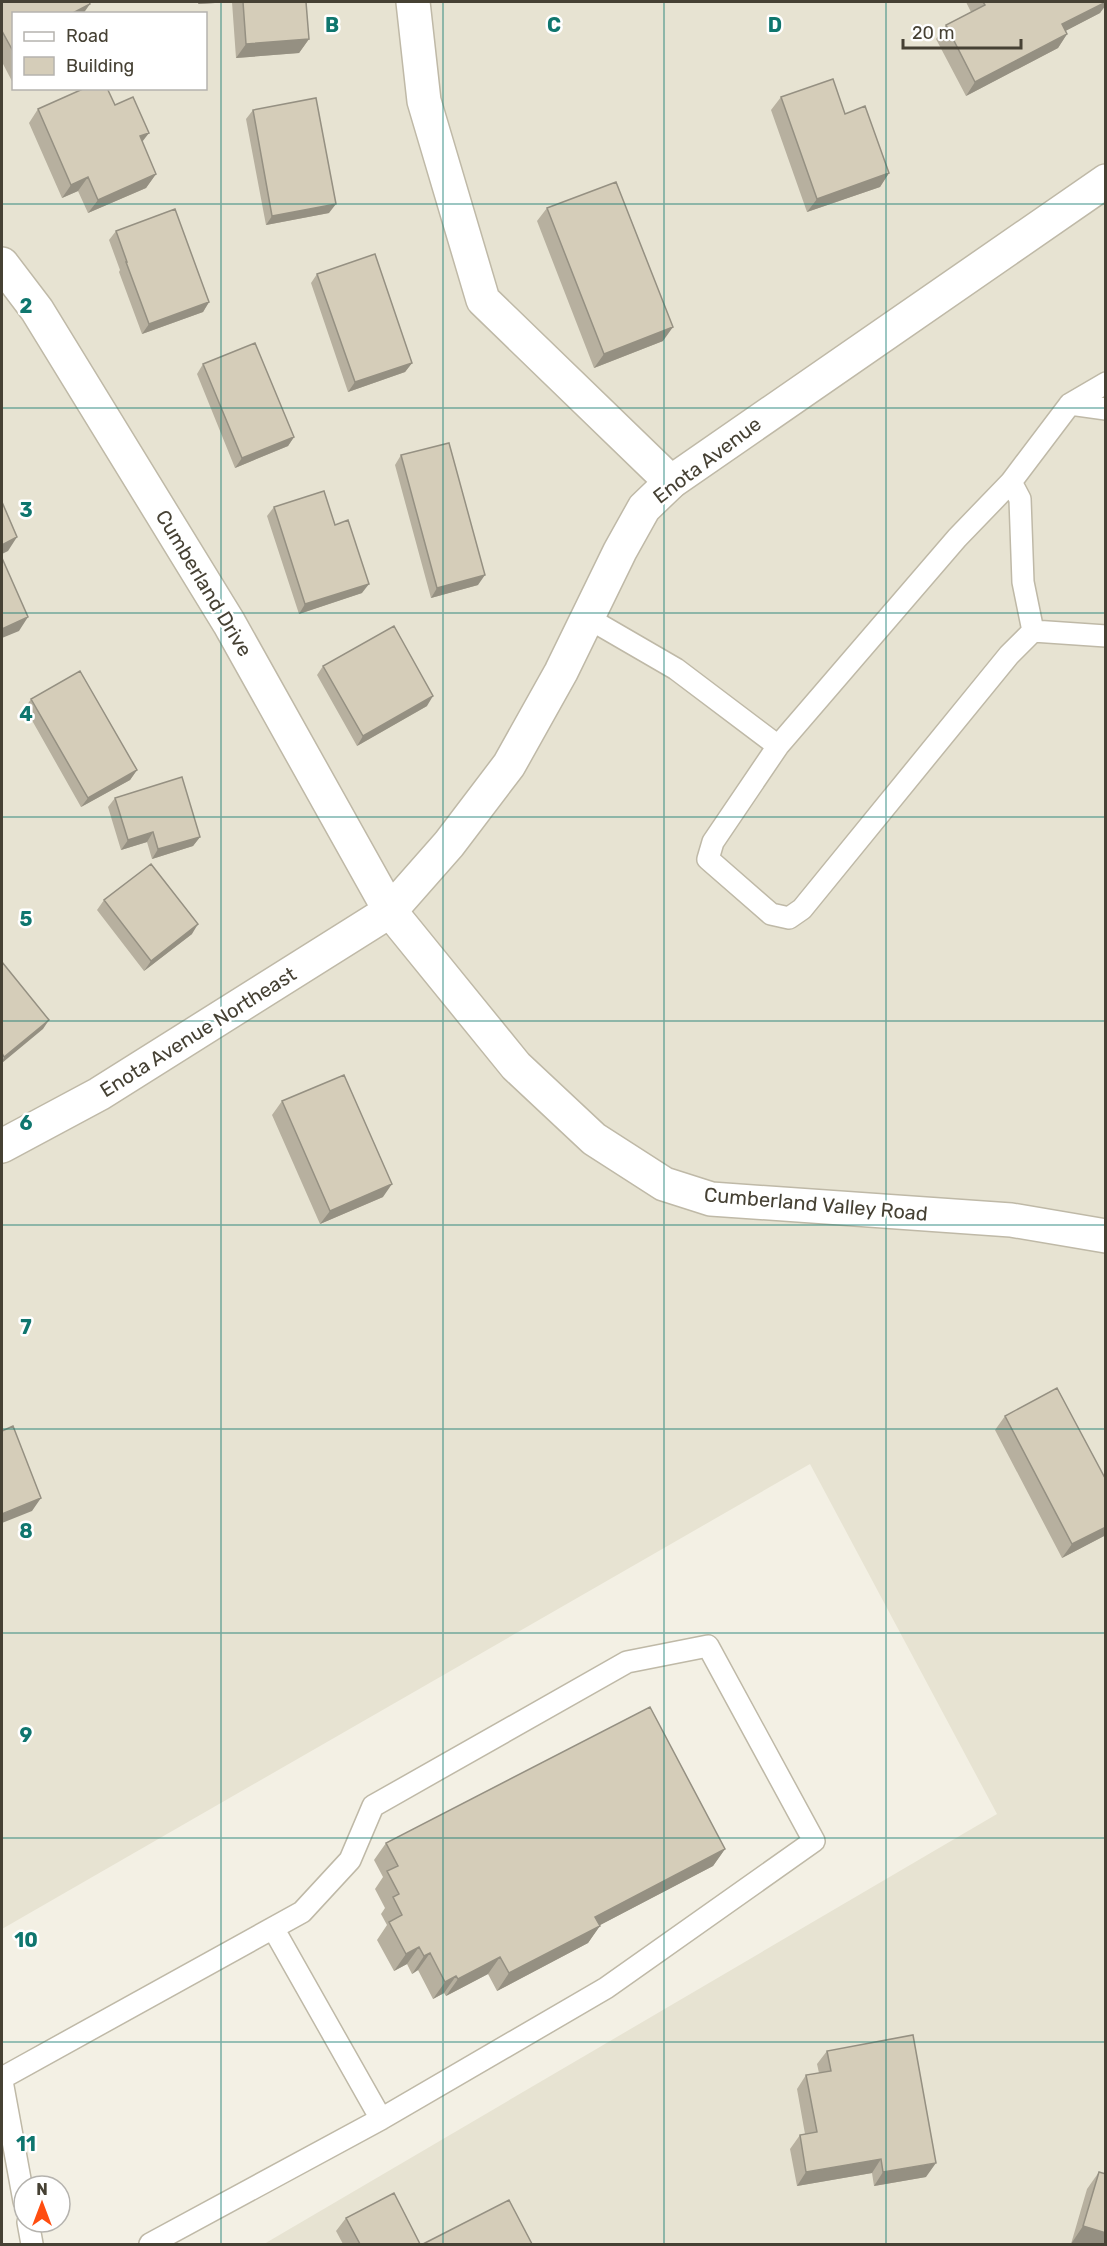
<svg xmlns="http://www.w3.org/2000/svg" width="1107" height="2246" font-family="Rubik,sans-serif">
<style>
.residential{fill:#e7e3d2;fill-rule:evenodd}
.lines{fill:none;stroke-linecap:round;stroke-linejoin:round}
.service-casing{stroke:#bfb9a7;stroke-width:24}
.minor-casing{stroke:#bfb9a7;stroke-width:36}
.tertiary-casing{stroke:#bfb9a7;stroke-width:36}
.service{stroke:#fff;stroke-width:21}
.minor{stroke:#fff;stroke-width:33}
.tertiary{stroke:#fff;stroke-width:33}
.wall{fill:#b7b09f}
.shaded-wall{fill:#959082}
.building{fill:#d5cdb9;stroke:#959082;stroke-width:1.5}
.grid{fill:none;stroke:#0f766e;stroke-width:1.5;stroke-opacity:0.55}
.labels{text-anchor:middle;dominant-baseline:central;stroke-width:5;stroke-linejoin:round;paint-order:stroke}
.street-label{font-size:20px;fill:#464134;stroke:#fff}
.grid-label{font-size:20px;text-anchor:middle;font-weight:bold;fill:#0f766e;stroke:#fff;stroke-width:5;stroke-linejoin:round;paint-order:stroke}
</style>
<rect width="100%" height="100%" fill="#f3f0e4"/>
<path class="residential" d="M2,2H1105V2244H264L997,1814L810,1464L2,1929ZM14,14H206V88H14Z"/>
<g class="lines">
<g class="service-casing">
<path id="service" d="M1070,404L1106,409
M1011,482L1020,499L1023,582L1033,631
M588,618L676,669L778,746L713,842L708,859L771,914L789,918L802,909L1009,655L1033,631L1106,636
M778,746L957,538L1011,482L1070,404L1106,383
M273,1928L381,2119
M2,2078L302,1912L350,1860L373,1806L627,1662L708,1646L814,1841L606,1988L381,2119L150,2244
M2,2081L24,2201
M28,2222L32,2244"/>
</g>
<g class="minor-casing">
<path id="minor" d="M413,2L424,101L483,300L671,482
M2,264L37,310L229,623L390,911L516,1066L594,1139L664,1184L711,1199L1011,1220L1106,1236"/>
</g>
<g class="tertiary-casing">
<path id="tertiary" d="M2,1146L99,1094L390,911L449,844L509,765L561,672L620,551L644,508L671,482L1106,181"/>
</g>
<use href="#service" class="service"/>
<use href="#minor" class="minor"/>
<use href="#tertiary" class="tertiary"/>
</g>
<path class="wall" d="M2,2L14,14V85L2,62Z
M198,2H306L309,39L299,53L236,58L232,2L198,4Z
M966,2H1106L1100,13L1065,31L1067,34L1058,48L966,96L936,39L946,25L971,12Z
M781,97L845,114L889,173L880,187L807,212L771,110Z
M115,105L142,142L156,174L146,188L88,213L78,191L62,198L29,123L38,109Z
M253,110L329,213L266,225L246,119Z
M547,208L663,341L594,368L537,221Z
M116,231L209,302L203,312L142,334L119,272L120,270L109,240Z
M317,274L412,363L405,372L348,392L311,283Z
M203,364L294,437L288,446L235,468L197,374Z
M401,455L478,585L431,598L395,465Z
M274,507L335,525L362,593L299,614L267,516Z
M323,666L427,706L357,746L317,675Z
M31,699L137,770L130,780L81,807L25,708Z
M115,798L200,837L193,846L152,859L147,842L121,850L108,807Z
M104,900L192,934L144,971L97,910Z
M282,1101L383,1197L320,1224L272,1115Z
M1005,1416L1106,1535L1062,1558L995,1430Z
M386,1843L725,1849L713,1866L600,1925L588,1943L497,1991L488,1974L446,1996L444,1993L433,1999L418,1970L412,1974L407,1964L394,1971L377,1940L387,1925L381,1914L385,1908L375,1889L383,1877L374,1860Z
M827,2051L926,2177L874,2186L872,2173L797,2186L790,2149L800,2135L805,2134L797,2089L806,2075L819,2073L817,2064Z
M1099,2172L1106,2244H1071L1087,2189Z
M346,2218L420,2244H343L336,2231Z"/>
<path class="shaded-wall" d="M200,2H232L198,4Z
M1106,2V5L1100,13L1052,38L1062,24Z
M90,4L83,14H71Z
M1067,34L1058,48L966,96L975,82Z
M309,39L299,53L236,58L246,44Z
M149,133L139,146L140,136Z
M889,173L880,187L807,212L817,199Z
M156,174L146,188L88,213L98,200Z
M88,177L78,191L62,198L71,185Z
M336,204L329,213L266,225L272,216Z
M209,302L203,312L142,334L149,324Z
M673,327L663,341L594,368L604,354Z
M412,363L405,372L348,392L355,382Z
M294,437L288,446L235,468L242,458Z
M17,537L8,551L2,554V545Z
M485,575L478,585L431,598L437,588Z
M369,584L362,593L299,614L305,604Z
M28,617L19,631L2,638V629Z
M433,696L427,706L357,746L363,736Z
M137,770L130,780L81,807L88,798Z
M153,832L147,842L121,850L128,840Z
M200,837L193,846L152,859L158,849Z
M198,924L192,934L144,971L151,961Z
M49,1020L43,1029L2,1063V1061L4,1057Z
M392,1184L383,1197L320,1224L330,1211Z
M41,1498L32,1511L2,1523V1514Z
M1106,1527V1535L1062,1558L1072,1544Z
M725,1849L713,1866L583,1934L595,1917Z
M600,1926L588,1943L497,1991L509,1973Z
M419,1947L407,1964L394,1971L406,1954Z
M430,1953L418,1970L412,1974L424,1956Z
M500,1957L488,1974L446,1996L458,1979Z
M456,1976L444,1993L433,1999L445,1982Z
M881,2159L872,2173L797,2186L806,2172Z
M936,2163L926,2177L874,2186L883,2172Z
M1083,2226L1106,2233V2244H1071Z"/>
<path class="building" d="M2,2H89L90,4L71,14H14V53L2,31Z
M243,2H306L309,39L246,44Z
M983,2H1106L1062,24L1067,34L975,82L946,25L985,5Z
M833,79L845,114L865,106L889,173L817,199L781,97Z
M85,88H107L115,105L133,97L149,133L140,136L156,174L98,200L88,177L71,185L38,109Z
M316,98L336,204L272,216L253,110Z
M616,182L673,327L604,354L547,208Z
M175,209L209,302L149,324L126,262H127L116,231Z
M375,254L412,363L355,382L317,274Z
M255,343L294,437L242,458L203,364Z
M449,443L485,575L437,588L401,455Z
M324,491L335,525L348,520L369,584L305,604L274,507Z
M2,502L17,537L2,545Z
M2,558L28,617L2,629Z
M394,626L433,696L363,736L323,666Z
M80,671L137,770L88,798L31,699Z
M182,777L200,837L158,849L153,832L128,840L115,798Z
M151,864L198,924L151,961L104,900Z
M2,962L49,1020L4,1057L2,1053Z
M344,1075L392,1184L330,1211L282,1101Z
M1057,1388L1106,1480V1527L1072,1544L1005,1416Z
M13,1426L41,1498L2,1514V1431Z
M650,1707L725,1849L595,1917L600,1926L509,1973L500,1957L458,1979L456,1976L445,1982L430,1953L424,1956L419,1947L406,1954L389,1922L402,1915L393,1897L399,1894L387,1871L398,1866L386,1843Z
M913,2035L936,2163L883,2172L881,2159L806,2172L800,2135L817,2132L806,2075L831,2071L827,2051Z
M1099,2172L1106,2174V2233L1083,2226Z
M394,2193L420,2244H360L346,2218Z
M509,2200L532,2244H423Z"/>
<path class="grid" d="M221,2V2244M443,2V2244M664,2V2244M886,2V2244M2,204H1106M2,408H1106M2,613H1106M2,817H1106M2,1021H1106M2,1225H1106M2,1429H1106M2,1633H1106M2,1838H1106M2,2042H1106"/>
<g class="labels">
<g class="street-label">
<text transform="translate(707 460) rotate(-37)">Enota Avenue</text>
<text transform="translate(204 583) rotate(59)">Cumberland Drive</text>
<text transform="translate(198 1032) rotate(-32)">Enota Avenue Northeast</text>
<text transform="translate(816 1204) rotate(5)">Cumberland Valley Road</text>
</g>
</g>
<g class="grid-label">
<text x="332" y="32">B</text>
<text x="554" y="32">C</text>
<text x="775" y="32">D</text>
<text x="26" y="313">2</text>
<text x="26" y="517">3</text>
<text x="26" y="721">4</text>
<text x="26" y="926">5</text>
<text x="26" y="1130">6</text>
<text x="26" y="1334">7</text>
<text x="26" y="1538">8</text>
<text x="26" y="1742">9</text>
<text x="26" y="1947">10</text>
<text x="26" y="2151">11</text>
</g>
<rect width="1107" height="2246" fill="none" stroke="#464134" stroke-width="6"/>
<rect x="12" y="12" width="195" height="78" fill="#ffffff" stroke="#b5b3ae" stroke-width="1.5"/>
<rect x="24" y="32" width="30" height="9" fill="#ffffff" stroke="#b5b3ae" stroke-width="1.5"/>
<text x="66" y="42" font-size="18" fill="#464134">Road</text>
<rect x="24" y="57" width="30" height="18" fill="#d5cdb9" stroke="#b5b3ae" stroke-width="1.5"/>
<text x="66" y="72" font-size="18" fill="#464134">Building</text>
<g transform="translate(42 2204)"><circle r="28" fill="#ffffff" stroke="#b5b3ae" stroke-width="1.5"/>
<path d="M0-4.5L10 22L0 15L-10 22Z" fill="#ff4d10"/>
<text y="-9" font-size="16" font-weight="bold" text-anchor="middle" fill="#464134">N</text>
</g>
<path d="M903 39v9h118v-9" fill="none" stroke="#464134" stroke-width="3"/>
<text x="912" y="39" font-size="18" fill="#464134" stroke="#ffffff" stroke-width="4.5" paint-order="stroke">20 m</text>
</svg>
